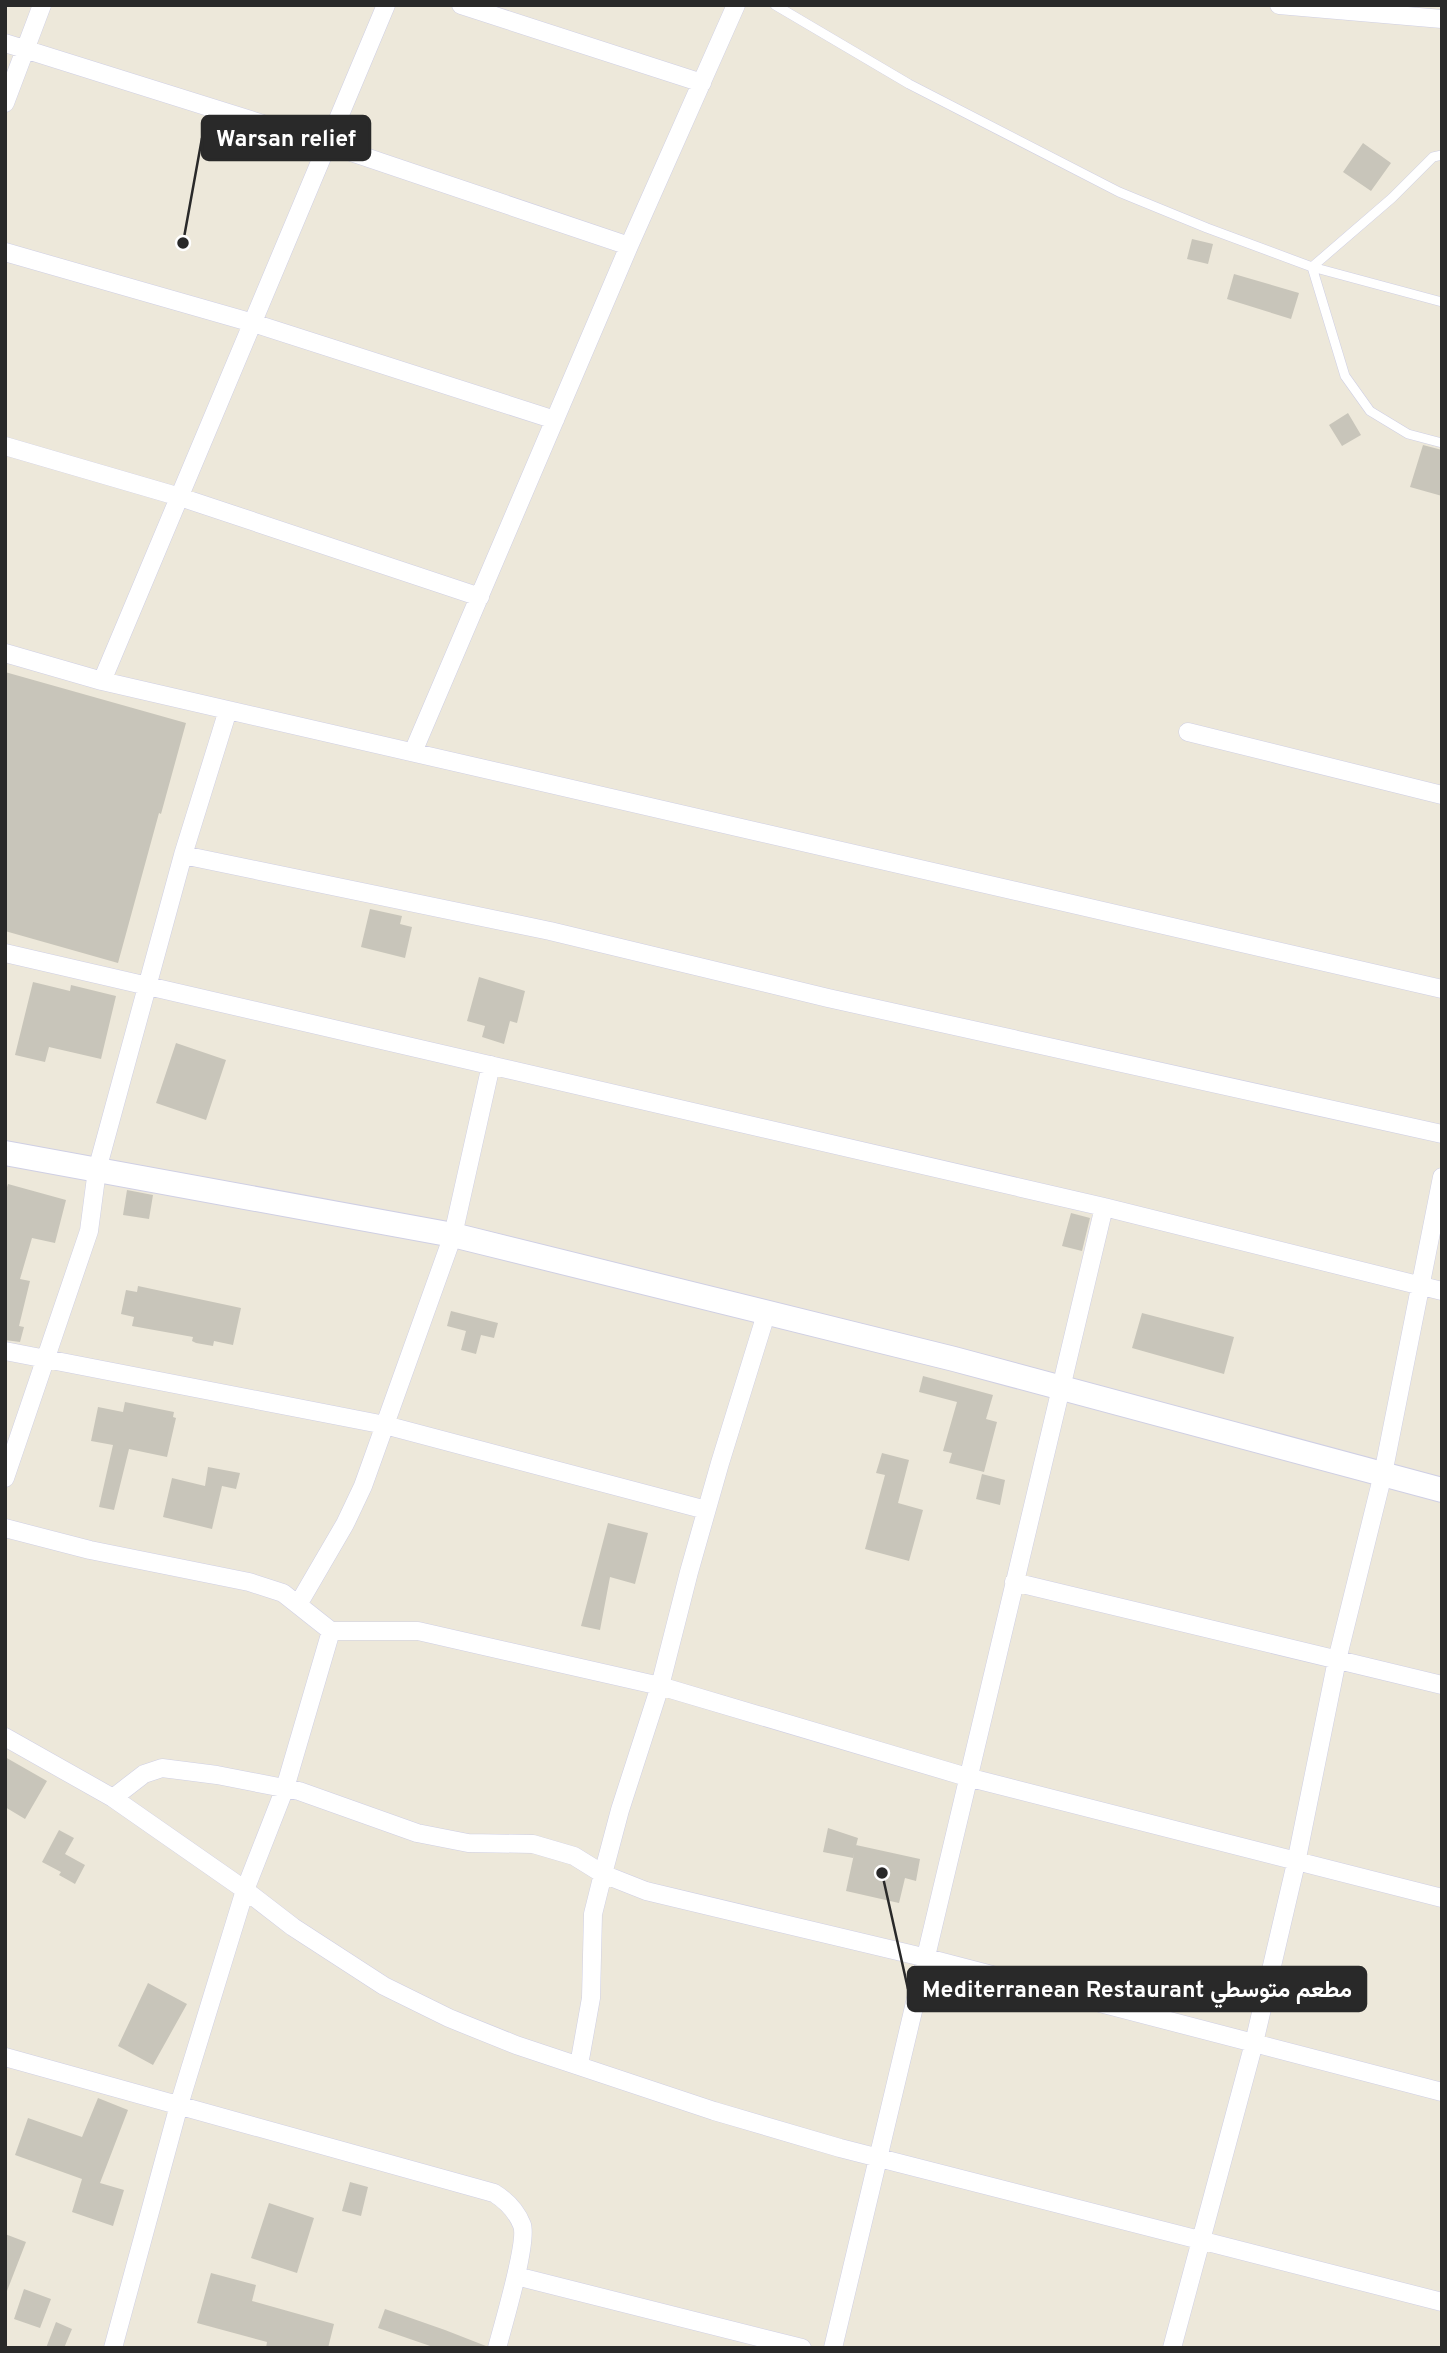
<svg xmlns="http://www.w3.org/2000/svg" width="1447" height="2353" font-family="Overpass,Vazirmatn,sans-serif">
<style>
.building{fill:#c8c5ba}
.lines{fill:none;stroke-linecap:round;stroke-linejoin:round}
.lane-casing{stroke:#cfcfe4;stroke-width:10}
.street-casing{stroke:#cfcfe4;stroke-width:19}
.secondary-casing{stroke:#cfcfe4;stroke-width:26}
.lane{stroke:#fff;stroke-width:9}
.street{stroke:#fff;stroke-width:18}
.secondary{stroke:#fff;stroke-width:24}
.leader{fill:none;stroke:#292929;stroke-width:2.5}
.callout-dot{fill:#292929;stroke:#fff;stroke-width:2.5}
.callout{fill:#292929;stroke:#292929;stroke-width:2.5}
.callout-label{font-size:23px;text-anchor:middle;font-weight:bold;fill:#fff}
</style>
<rect width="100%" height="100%" fill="#ede8da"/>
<path class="building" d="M1363,143L1391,163L1371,191L1343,172Z
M1192,239L1213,244L1208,264L1187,259Z
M1234,274L1299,293L1291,319L1227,299Z
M1348,413L1361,435L1342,446L1329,425Z
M1423,445L1442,450V496L1410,487Z
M5,672L186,723L161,814L159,813L118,963L5,931Z
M370,909L402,916L400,924L412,927L405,958L361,947Z
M479,977L525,991L517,1023L510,1021L504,1044L482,1037L485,1026L467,1021Z
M33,982L70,991L71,985L116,996L101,1059L49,1047L45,1062L15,1055Z
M176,1043L226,1060L206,1120L156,1103Z
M8,1184L66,1200L55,1243L32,1238L20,1279L30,1281L19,1326L24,1327L20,1342L5,1340V1194Z
M127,1190L153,1195L149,1219L123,1215Z
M1071,1213L1090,1218L1082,1251L1062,1246Z
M138,1286L241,1308L233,1345L214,1341L213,1346L196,1343L192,1341L193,1337L132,1326L134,1317L121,1314L126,1290L137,1292Z
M451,1311L498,1323L494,1338L481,1335L476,1354L461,1350L466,1331L447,1326Z
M1142,1313L1234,1337L1224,1374L1132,1348Z
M923,1376L993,1395L986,1419L997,1422L984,1472L949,1463L952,1453L943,1451L957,1402L919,1392Z
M125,1402L174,1412L173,1417L176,1418L167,1457L129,1449L114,1510L99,1507L113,1445L91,1441L98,1407L123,1412Z
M882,1453L909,1460L898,1503L923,1510L909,1561L865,1549L885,1475L876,1473Z
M208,1467L240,1473L236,1489L222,1486L212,1529L163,1517L172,1478L205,1486Z
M982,1474L1005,1480L1000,1505L976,1499Z
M608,1523L648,1533L635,1584L610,1577L600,1630L581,1626Z
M5,1757L47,1781L25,1819L5,1807Z
M828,1828L858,1838L853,1858L823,1852Z
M59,1830L74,1838L65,1854L85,1865L75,1884L59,1875L61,1872L42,1862Z
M856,1845L920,1859L916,1881L905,1878L899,1903L846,1891Z
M148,1983L187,2004L153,2065L118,2046Z
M98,2098L128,2110L100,2183L124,2190L113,2226L72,2212L82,2179L15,2155L28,2118L82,2137Z
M350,2182L368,2187L361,2216L342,2211Z
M269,2203L314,2218L297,2273L251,2258Z
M5,2234L26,2242L7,2291H5Z
M211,2273L256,2285L252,2301L334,2324L328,2348H266L267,2342L197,2323Z
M24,2289L51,2299L40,2328L14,2319Z
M385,2309L445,2330L486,2346V2348H436L378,2328Z
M56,2322L72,2329L64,2348H46Z"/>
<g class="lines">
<g class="lane-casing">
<path id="lane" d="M775,5L909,84L1119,192L1207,228L1312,267L1442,302
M1312,267L1345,376L1370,411L1408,434L1442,443
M1312,267L1392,198L1433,157L1442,155"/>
</g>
<g class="street-casing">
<path id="street" d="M461,5L702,83
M1279,5L1442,19
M5,43L327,144L629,246
M5,103L42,5
M5,252L253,323L555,420
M5,446L180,497L480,597
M5,653L102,681L1442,989
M102,681L386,5
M1188,732L1442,795
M413,752L629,246L736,5
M183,855L550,931L828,998L1442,1134
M5,953L1104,1207L1442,1291
M5,1351L385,1425L706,1510
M5,1478L89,1231L97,1170L183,855L228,710
M5,1528L90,1550L249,1582L283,1593L331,1631H418L660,1686L967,1777L1442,1898
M1014,1582L1442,1685
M299,1603L345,1524L363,1486L453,1235L491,1065
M5,1737L113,1798L245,1890L293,1927L384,1986L449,2018L516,2045L714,2111L840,2148L1442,2302
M113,1798L144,1774L162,1768L217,1775L299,1791L417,1833L468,1843L533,1844L574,1856L603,1874L646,1891L927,1958L1442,2092
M5,2057L494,2193C507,2201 516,2210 522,2225C528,2241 503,2326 497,2348
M579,2065L591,1998L593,1914L603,1874L620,1810L660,1686L689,1572L720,1463L767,1311
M516,2276L802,2348
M113,2348L179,2105L245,1890L285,1788L331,1631
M833,2348L1104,1207
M1172,2348L1254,2043L1296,1863L1337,1660L1383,1474L1442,1177"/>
</g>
<g class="secondary-casing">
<path id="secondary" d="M5,1153L453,1235L954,1359L1442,1490"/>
</g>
<use href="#lane" class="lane"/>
<use href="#street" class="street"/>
<use href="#secondary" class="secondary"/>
</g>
<path class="leader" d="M183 243L202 138M882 1873L908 1989"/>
<g class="callout-dot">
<circle cx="183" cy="243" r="7"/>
<circle cx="882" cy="1873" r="7"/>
</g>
<g class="callout">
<rect x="202" y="116" width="168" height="44" rx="7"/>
<rect x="908" y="1967" width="458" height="44" rx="7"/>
</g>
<g class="callout-label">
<text x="286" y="146">Warsan relief</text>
<text x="1137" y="1997">Mediterranean Restaurant مطعم متوسطي</text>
</g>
<rect width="1447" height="2353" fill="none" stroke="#292929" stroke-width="14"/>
</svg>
